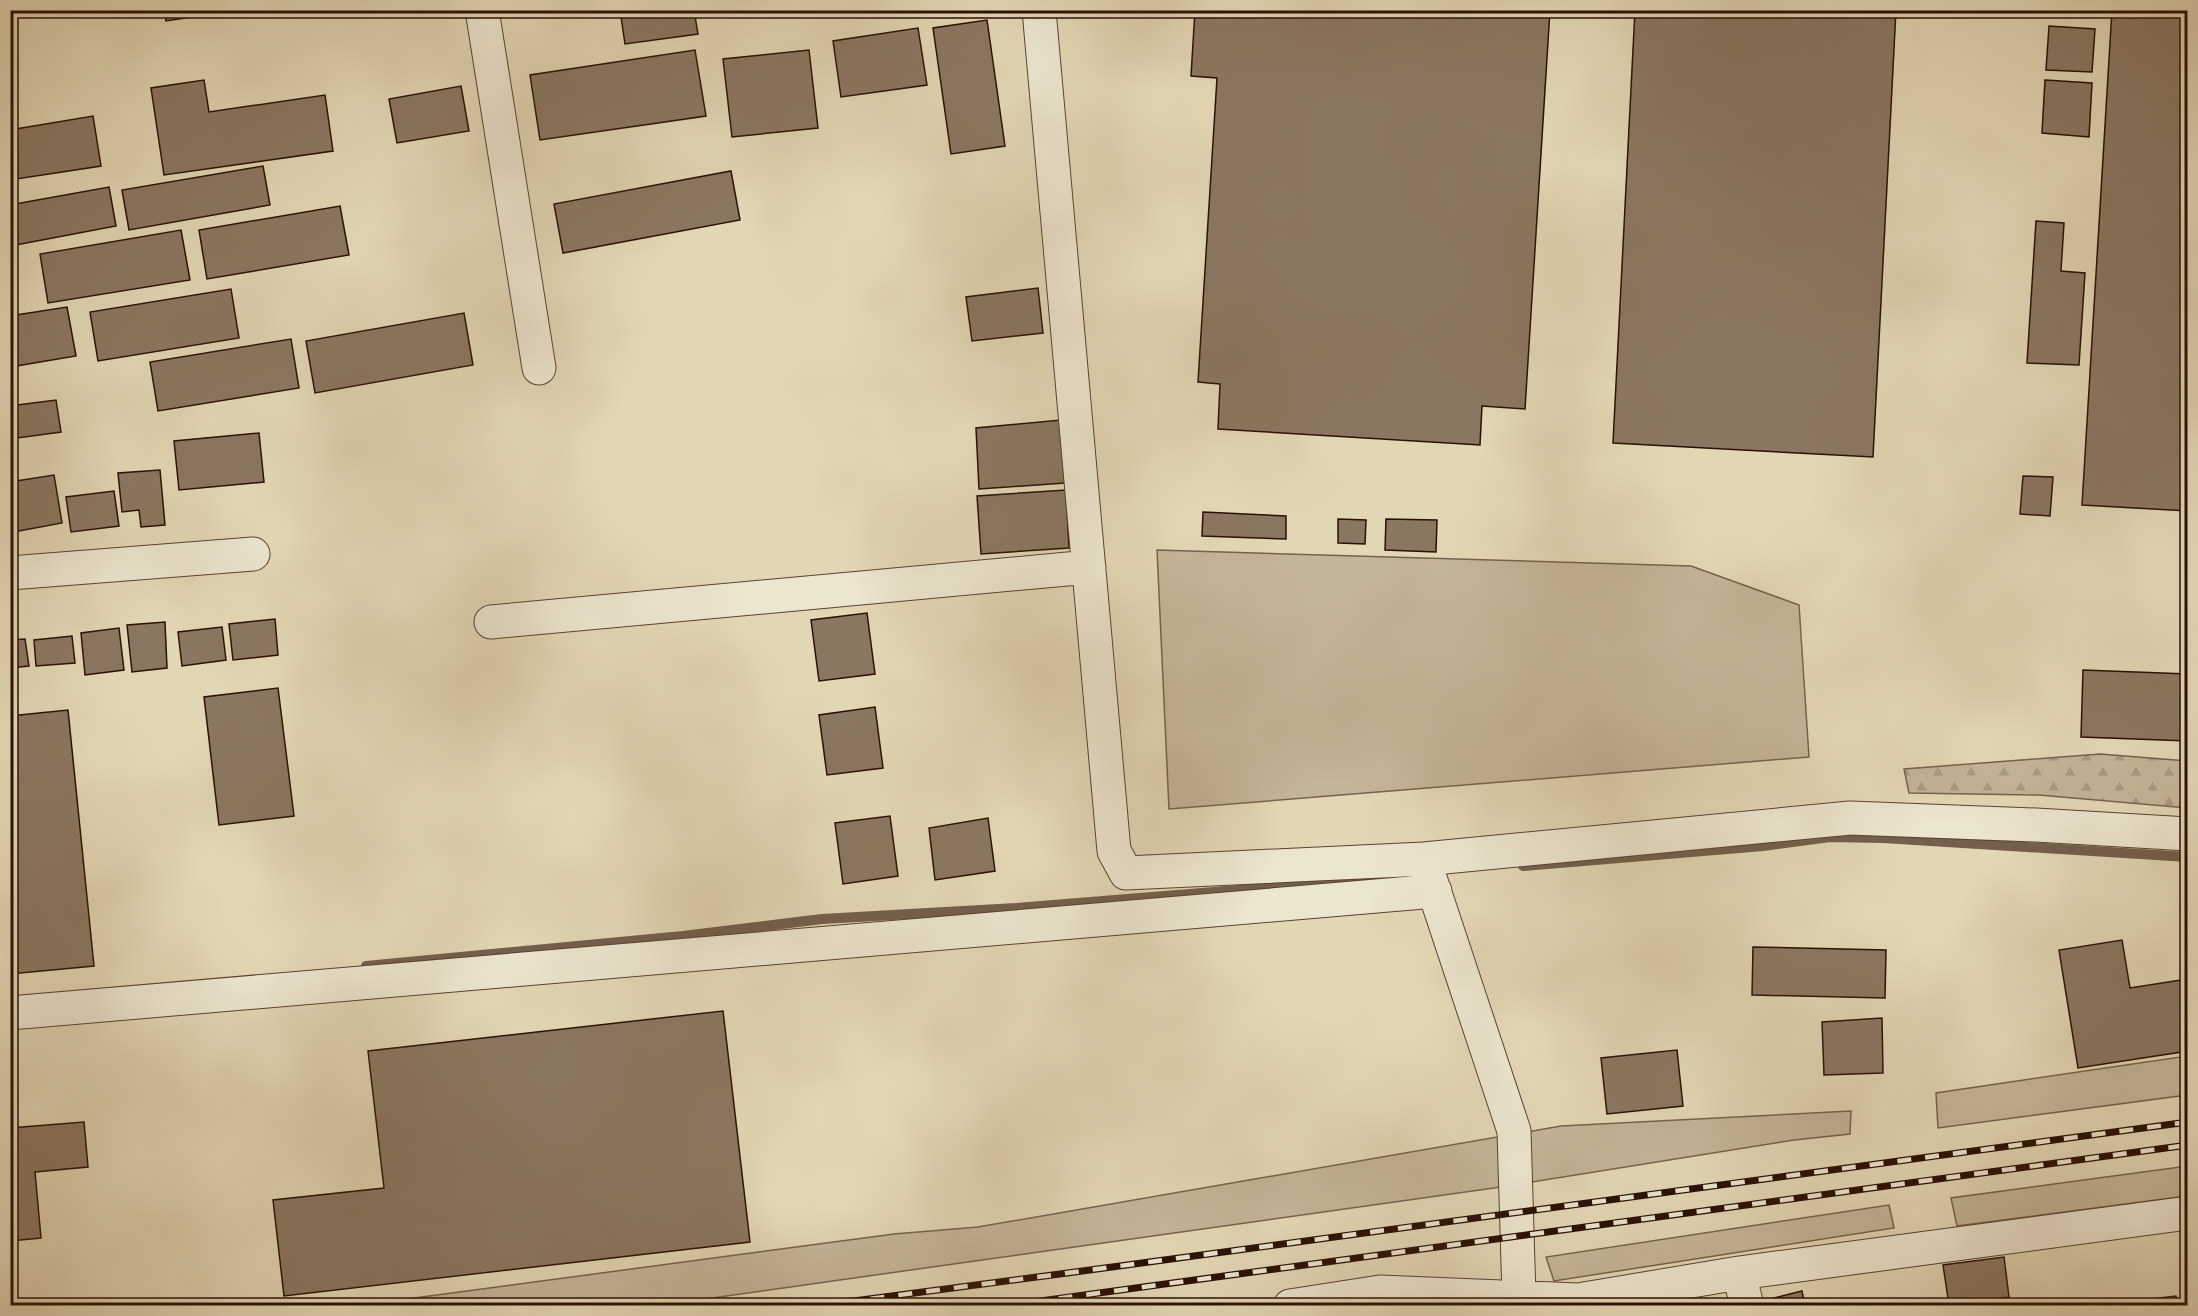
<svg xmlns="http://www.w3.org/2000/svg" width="2198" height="1316" font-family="'IM FELL English',serif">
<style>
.green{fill:#c3b597;stroke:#76624e;stroke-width:1.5}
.forest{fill:url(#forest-firs);stroke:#76624e;stroke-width:1.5}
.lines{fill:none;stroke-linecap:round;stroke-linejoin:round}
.stream{stroke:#735f4c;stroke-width:10}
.building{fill:#8a7761;stroke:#2a1006;stroke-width:1.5}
.street-casing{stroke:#584232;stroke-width:35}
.street{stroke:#ece5cf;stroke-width:33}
.rail-casing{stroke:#2a1006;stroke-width:7}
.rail{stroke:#ece5cf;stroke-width:4.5;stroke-dasharray:14;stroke-linecap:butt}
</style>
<defs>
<pattern id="forest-firs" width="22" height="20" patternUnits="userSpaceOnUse" patternTransform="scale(1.5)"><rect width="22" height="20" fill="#c3b597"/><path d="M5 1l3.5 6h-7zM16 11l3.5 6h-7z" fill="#a89b81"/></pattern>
</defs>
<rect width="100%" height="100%" fill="#e2d7b5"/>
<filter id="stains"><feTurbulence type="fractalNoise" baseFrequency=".00333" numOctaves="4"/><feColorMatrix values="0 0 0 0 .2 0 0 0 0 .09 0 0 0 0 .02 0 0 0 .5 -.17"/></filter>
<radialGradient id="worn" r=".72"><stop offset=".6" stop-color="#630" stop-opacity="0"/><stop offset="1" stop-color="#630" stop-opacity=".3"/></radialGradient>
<path class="green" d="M1157,550L1691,566L1799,605L1809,757L1169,809Z
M2187,1056V1095L1938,1128L1936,1093Z
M1851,1111L1850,1134L1794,1140L1501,1187L662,1305L354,1306L894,1234L978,1227L1561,1126Z
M2187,1166V1196L1957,1226L1951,1198Z
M1889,1205L1894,1228L1554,1281L1546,1257Z"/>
<path class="forest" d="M2100,754L2187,761V808L2039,795L1909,793L1904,769Z"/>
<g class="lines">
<path class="stream" d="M1523,866L1763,846L1830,837L1883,838L2188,857
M366,966L683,936L822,919L1016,908L1411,876"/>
</g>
<path class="building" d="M164,10H239L166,21Z
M620,10H694L698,34L625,44Z
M1195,10H1550L1525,409L1482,406L1480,445L1218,429L1220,384L1198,382L1217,78L1191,76Z
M1635,10H1896L1873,457L1613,443Z
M2112,10H2188V511L2082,505Z
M987,20L1005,146L951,154L933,28Z
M2049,26L2095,29L2092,72L2046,70Z
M918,28L927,85L841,97L833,41Z
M695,50L706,116L540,140L530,75Z
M809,50L818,128L732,137L723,59Z
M204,80L209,112L325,95L333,151L164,175L151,88Z
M2045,80L2092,83L2089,137L2042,133Z
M461,86L469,131L397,143L389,99Z
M93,116L101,166L10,180V130Z
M263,166L270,205L129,230L122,190Z
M731,171L740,220L563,253L554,204Z
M109,187L116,226L10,246V205Z
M340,206L349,255L207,279L199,230Z
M2036,221L2064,223L2061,271L2085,273L2079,365L2027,363Z
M181,230L190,280L48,303L40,254Z
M1038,288L1043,333L972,341L966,297Z
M231,289L239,338L98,361L90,312Z
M67,307L76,356L10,367V316Z
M464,313L473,365L315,393L306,341Z
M291,339L299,388L158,411L150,362Z
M56,400L61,432L10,439V406Z
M1061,420L1065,483L979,489L976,428Z
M259,433L264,482L179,490L174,441Z
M160,470L165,525L141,527L139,510L122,512L118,473Z
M54,475L62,523L13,532L10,482Z
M2023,476L2053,477L2050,516L2020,514Z
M1066,490L1069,548L981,554L977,496Z
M114,491L119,526L71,532L66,497Z
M1203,512L1286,516V539L1202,536Z
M1338,519L1366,520L1365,544L1338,543Z
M1386,519L1437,520L1436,552L1385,550Z
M867,613L875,674L819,681L811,620Z
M275,619L278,655L233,660L229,624Z
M165,622L167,668L132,672L127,625Z
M222,627L226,660L182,666L178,632Z
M119,628L124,670L85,675L81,633Z
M72,636L75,663L36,666L34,640Z
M25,639L29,666L10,668V640Z
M2083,670L2188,674V741L2081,737Z
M278,688L294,816L219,825L204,697Z
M875,707L883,768L827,775L819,715Z
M68,710L94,966L10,974V716Z
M890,816L898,876L843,884L835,823Z
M988,818L995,871L935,880L929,828Z
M2122,940L2130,988L2188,979V1051L2078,1068L2059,950Z
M1753,947L1886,950L1885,998L1752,995Z
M723,1011L750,1242L284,1296L273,1200L384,1188L368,1051Z
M1882,1018L1883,1073L1824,1075L1822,1022Z
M1677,1050L1683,1106L1607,1114L1601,1058Z
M84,1122L88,1167L35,1172L41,1238L10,1241V1128Z
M2004,1257L2009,1297L1949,1305L1943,1265Z
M1802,1291L1805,1306H1772L1770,1299Z
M2176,1296L2177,1306H2108L2107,1304Z"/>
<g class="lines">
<g class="street-casing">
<path id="street" d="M482,10L539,368
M1039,10L1114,851L1126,873L1424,859L1850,818L2036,825L2188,834
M10,573L253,554
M491,622L1089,567
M1427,869L1514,1131L1519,1297
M10,1013L1435,891
M1739,1273L1747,1306
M1290,1306L1380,1292L1578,1300L1739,1273L2188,1213"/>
</g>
<use href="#street" class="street"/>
<g class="rail-casing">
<path id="rail" d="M815,1306L1060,1274L2188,1122
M1003,1306L2188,1145"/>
</g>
<use href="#rail" class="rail"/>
</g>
<rect width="2198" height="1316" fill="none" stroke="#e2d7b5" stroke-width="36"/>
<rect x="12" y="12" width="2174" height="1292" fill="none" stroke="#2a1006" stroke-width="3"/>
<rect x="18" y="18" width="2162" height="1280" fill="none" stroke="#2a1006" stroke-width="1.5"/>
<rect width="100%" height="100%" filter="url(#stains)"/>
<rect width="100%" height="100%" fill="url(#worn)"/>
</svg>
